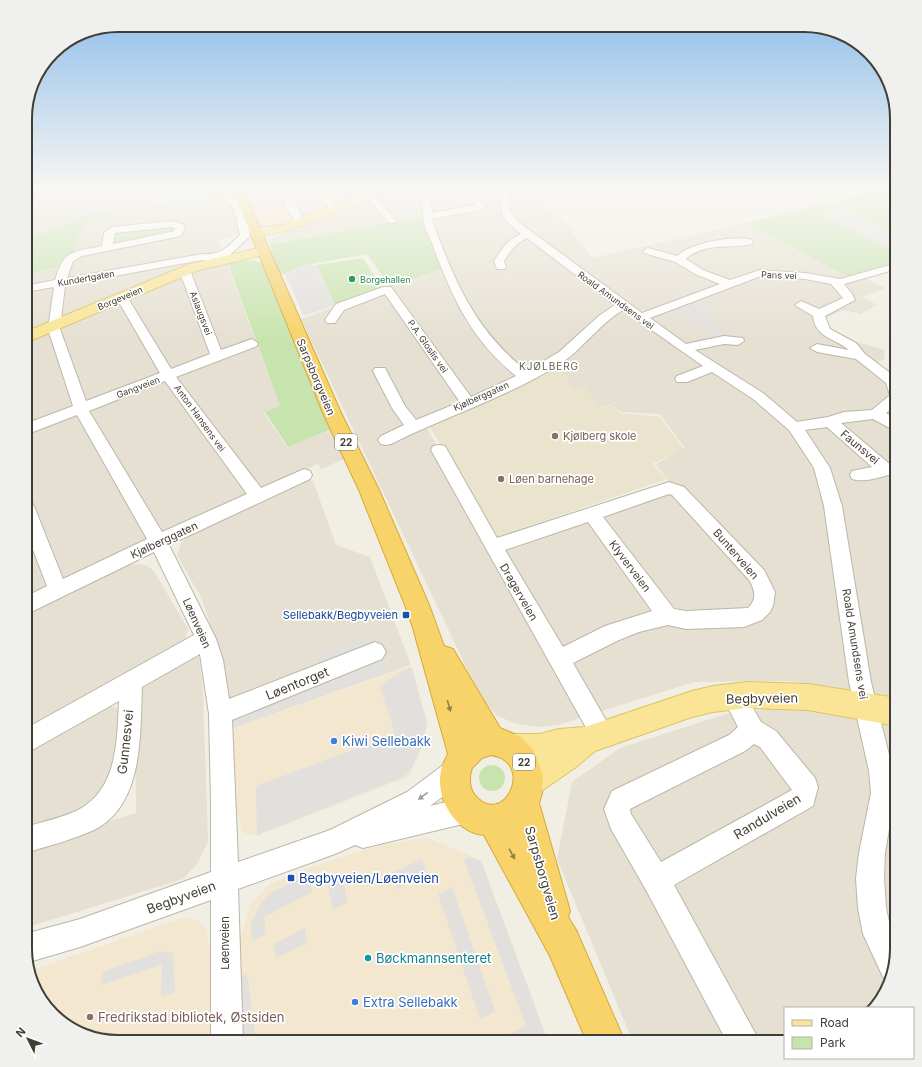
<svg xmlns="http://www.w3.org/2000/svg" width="922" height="1067" font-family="Inter,sans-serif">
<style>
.residential{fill:#e5e0d2}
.commercial{fill:#f3e7cf}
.industrial{fill:#e3dfd9}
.education{fill:#eae4ce}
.green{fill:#c7e4ae}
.parking{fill:#e2e0dc}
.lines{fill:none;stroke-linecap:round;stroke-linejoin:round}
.minor-casing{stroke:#bcb6a7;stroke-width:2}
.major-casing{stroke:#ddc366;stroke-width:2}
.highway-casing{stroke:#d6a93a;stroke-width:2}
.minor{fill:#fff;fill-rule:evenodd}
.major{fill:#f9e595;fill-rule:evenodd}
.highway{fill:#f7d369;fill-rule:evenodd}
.oneway{fill:#94814c}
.oneway2{fill:#a19e9a}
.leisure-dot{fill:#2e9e5b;stroke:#fff;stroke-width:1.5}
.education-dot{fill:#8d6e63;stroke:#fff;stroke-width:1.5}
.transit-dot{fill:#1a4fb4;stroke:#fff;stroke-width:1.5}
.shop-dot{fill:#3f7fe0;stroke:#fff;stroke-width:1.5}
.culture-dot{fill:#0f9aa8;stroke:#fff;stroke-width:1.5}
.labels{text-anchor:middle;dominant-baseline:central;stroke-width:3.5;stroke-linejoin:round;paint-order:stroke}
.far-street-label{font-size:9px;fill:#433e34;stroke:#fff}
.far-leisure-label{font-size:9px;fill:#27864d;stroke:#fff;text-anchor:start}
.far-neighbourhood-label{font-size:10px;letter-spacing:1px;fill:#655d4c;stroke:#fff}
.shield{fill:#fff;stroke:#7b7871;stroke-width:1}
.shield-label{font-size:10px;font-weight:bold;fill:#433e34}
.street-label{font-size:11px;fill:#433e34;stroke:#fff}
.education-label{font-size:11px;fill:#785e54;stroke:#fff;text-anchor:start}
.transit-label{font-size:11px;fill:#164399;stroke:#fff;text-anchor:end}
.near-street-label{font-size:13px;fill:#433e34;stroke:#fff}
.near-shop-label{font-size:13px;fill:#366cbe;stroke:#fff;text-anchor:start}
.near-transit-label{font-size:13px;fill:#164399;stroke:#fff;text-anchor:start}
.near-culture-label{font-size:13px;fill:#0d838f;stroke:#fff;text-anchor:start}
.near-education-label{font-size:13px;fill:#785e54;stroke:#fff;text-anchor:start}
.rim{fill:none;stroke:#433e34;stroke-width:2}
</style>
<rect width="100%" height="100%" fill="#f1eee4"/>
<path class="residential" d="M287,190H376L303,219L289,207L251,211L249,203L291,198Z
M387,190H550L541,206L562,219L592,258L746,223L851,277L836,281L757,272L659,309L636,311L623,302L612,305L551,358L525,370L510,364L472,319L428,215L270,243V240L277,236Z
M231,200L243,235L218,239L280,406L264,413L287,447L331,430L346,458L321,469L318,464L147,542L25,601V274L65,266L73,256L75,244L86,223L113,219L114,215Z
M443,268L469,320L521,376L424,423L493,543L670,483L656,464L685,448L660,414L621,412L611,405L599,407L584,387L573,390L566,375L557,365L612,314L622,311L636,321L762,275L814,278L842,285L865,278L885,288L862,297L877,305L860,314L843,310L824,319L830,335L885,350L884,360L869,364L897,386V703L831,687L791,681L694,682L558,725L540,727L513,723L496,715L487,704L468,671L301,319Z
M304,479L313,481L336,545L370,557L411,665L228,730L220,655L202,599L177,555L181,543L196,530Z
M140,564L148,566L154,571L188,629L184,644L25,737V613L128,565Z
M192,654L199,657L203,690L208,841L198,863L183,879L25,928V846L136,813L135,695L147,679Z
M105,703L119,709L121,755L97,808L25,833V748Z
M788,708L897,721V949L887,990L873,1008H785V1042H633L557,859L572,782L620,748L729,713Z"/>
<path class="commercial" d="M244,190H282L286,199L249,203Z
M289,207L297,221L276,227L262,228L258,226L251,211Z
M412,666L427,722L425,742L408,777L257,836L243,833L237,812L229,730Z
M428,838L481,860L548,1040L544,1042H118L77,1032L44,1006L32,970L183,918L198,920L207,931L210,953L239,941L252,902L270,884L308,868L377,846Z"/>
<path class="industrial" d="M25,190H218L206,193V200L87,214L59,227L25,239Z"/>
<path class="education" d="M557,365L566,375L573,390L584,387L599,407L611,406L620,413L660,417L684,449L652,464L667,479L497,537L458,470L427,423Z"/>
<path class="green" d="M218,190H225L231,200L114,215V219L86,223L75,244L73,256L65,266L25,274V239L59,227L87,214L206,200V193Z
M880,190L897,191V266L853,279L746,223Z
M424,216L443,268L390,287L367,254L301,266L285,274L277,273L270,244Z
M176,226L177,230L123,244H110L112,233Z
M363,258L383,289L335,305L316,265Z
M253,260L263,264L265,269L332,429L288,447L265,412L280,406L228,263Z
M479 778a13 13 0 1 1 26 0a13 13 0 1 1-26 0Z"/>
<path class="parking" d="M247,190H262L266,200L251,202Z
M846,209L897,236V253L819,214Z
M315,265L335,305L304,316L285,274L301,266Z
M701,301H706L705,303L712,307L701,311L693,308L730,331L714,336L676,311Z
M370,637L382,652L388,671L236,726L234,715L322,664L319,655Z
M411,667L427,722L423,743L410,771L403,777L257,835L256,786L395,734L380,686L403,670Z
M470,857L481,861L547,1039L541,1042H495L526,1026L464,860Z
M422,859L427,874L398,889L392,873Z
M309,875L312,892L264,917L266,934L252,941L251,923L262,902L271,892Z
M342,878L348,902L333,910L328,885Z
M452,887L495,1011L480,1019L438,894Z
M305,928L307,943L276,958L274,944Z
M160,951L173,953L175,993L161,996L162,965L101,985L103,972Z
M247,974L256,1042H239L232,980Z"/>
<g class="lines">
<g class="minor-casing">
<path id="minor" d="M43,190H49L55,194L54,196L43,194Z
M280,190H288L303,218L307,222L305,224C292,227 284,200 280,190Z
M315,190H324L338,206V210H332Z
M410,190H419C427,197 433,202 432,213L475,205L462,190H471L486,207L481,210L432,219C453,279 475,331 527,371L559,352L600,315L615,305L527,238C516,243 510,251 504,261L506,267L505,269H497L494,261C501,250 508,239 521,234C502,219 498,214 502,190H510L509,209L517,221L642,313L720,284L695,274L675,262L644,253L643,251L648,248L677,256C690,243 734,235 752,240L753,242L752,244C731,249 703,242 686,259L703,270L730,280L760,270L805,273L840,279L897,263V269L844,284L852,294L855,300L825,316L830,329L856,343L865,354L897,378V404L886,413L897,420V432L873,419L841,423L892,466L894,470L892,474C880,477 864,483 852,479L850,475L852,471L872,467L827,427L805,430L830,468L842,506L871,682L893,771L895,793L885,853L884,878L886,908L891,931L897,943L890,980L883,977L863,934L858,908L856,878L859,853L871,793L869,771L849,682L824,506L814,468L789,430L753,399L712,372L687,382H677L675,379L677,376L703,366L623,310C599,324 583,349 560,364C508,397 447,416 391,444L386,445L381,444L378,440L381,436L404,425L392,408L373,371L375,368H385L405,406L416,420L460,402L385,294L344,310L335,323H327L325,320L336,304L383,287H391L471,397L516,376C469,338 452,296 431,241C428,234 424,226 423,218C422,213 424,208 422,203C420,198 413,194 410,190ZM761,276L805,279L831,284L843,298L819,309L801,301L795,305L813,316C815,338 835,338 849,350L817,344L810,348L817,352L856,359L886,383L890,395L872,410L844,412L828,417L797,422L763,393L695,350L724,344L738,345L744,341L743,338L724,336L686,344L650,318Z
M367,192L374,194L395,219L397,221L395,223H389L368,198L364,197V193Z
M230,195C245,199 248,223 250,236L229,256L219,259V263L215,264L210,261L202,260L65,285L60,329L86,401L160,373L116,297L118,295H126L171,369L210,354L181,275L178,272L179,270H187L191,273L221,350L252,339L258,343L257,346L176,377L261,488L304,469L310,471L312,475L310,479L169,545L216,639L223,660L229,699L375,642L382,645L386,652L382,659L232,720L238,862L330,830L407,792L446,763L455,760L464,763L467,772L464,781L430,806L467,797L476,801L480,810L476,819L467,823L363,848L355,845L335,854L238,889L243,1042H211V900L80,947L29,962L25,949V934L80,919L211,872V801L209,714L200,654L142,687C140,734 144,805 94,830C72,840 48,846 25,853V827C42,822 62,818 78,810C118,789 117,740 119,701L25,754V729L194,635L154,552L25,615V597L47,586L25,529V500L31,501L34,506L63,579L147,539L77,415L25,435V424L73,406L48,329L54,287L25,292V286L55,280C64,249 73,252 102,246L104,233L112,227L172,221L183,224L185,226L182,235L176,237L82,256L73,261L67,278L202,254C221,256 227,247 240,235L234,210L226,198ZM172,227L175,228L174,231L170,232L113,244L115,233ZM165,381L247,494L162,532L89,411Z
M439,445L445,446L497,538L669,482L684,487L764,570L775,592L773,606L770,612L762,620L744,627L686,629L668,625L639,632L619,640L573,663L614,734L610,742L602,746L594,742L431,450L433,446ZM669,494L672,495L750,581C755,592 757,599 748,608L686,611L674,609L603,517ZM588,522L652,611L605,626L563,647L505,550Z
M733,685L741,688L761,722L776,731L815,778L818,787L813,806L674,885L760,1042H727L646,890L611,829L604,809L612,791L729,735L738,727L722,696L725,688ZM754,744L760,747L792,790L661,862L631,814L630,809L745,751Z"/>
</g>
<g class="major-casing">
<path id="major" d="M371,190H385L384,192C366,200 261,249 249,232L251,229L282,225Z
M264,247L270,251L268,254L199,270L25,343V332L190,264Z
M748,682L808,684L897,698V726L808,710L748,708L713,712L692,717L595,751L576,767L540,792L529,796L518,792L514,781L518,770L529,764H513L503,759L498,749L503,739L513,734H540L559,729L585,727L692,691L713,686Z"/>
</g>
<g class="highway-casing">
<path id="highway" d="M233,190H243L341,413L379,490L429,605L444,646L453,649L500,728L521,737L534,751L543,776L542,793L539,803L570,911L568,917L576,930L625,1042H587L550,956L484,835C456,833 435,798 441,771C442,765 446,759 448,754L413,628L405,605L359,490L323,413ZM491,755C537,762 503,831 474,794C469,788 469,775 472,768L482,758Z"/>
</g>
<use href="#minor" class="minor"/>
<use href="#major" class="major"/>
<use href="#highway" class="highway"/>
</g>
<defs><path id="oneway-solid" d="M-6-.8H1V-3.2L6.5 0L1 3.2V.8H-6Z"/></defs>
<g class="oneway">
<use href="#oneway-solid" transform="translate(449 706) rotate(74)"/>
<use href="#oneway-solid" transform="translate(512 854) rotate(61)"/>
</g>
<use class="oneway2" href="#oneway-solid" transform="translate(423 796) rotate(143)"/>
<linearGradient id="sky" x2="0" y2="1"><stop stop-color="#8cbcea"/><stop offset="0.56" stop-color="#f9f7f3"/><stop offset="1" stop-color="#f9f7f3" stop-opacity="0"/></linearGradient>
<rect width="922" height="339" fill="url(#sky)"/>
<circle class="leisure-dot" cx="352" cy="279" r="4"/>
<g class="education-dot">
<circle cx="555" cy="436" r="4"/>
<circle cx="501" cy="479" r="4"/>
<circle cx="90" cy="1017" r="4"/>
</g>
<g class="transit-dot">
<rect x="402" y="611" width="8" height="8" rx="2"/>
<rect x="287" y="874" width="8" height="8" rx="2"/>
</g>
<g class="shop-dot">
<circle cx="334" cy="741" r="4"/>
<circle cx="355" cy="1002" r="4"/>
</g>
<circle class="culture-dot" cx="368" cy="958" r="4"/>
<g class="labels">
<g class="far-street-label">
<text transform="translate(779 275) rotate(2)">Pans vei</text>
<text transform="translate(86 278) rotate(-10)">Kundertgaten</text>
<text transform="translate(120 298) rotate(-23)">Borgeveien</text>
<text transform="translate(616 300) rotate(36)">Roald Amundsens vei</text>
<text transform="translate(201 313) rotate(69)">Aslaugsvei</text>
<text transform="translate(428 346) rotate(55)">P.A. Gloslis vei</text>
<text transform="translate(138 387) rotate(-21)">Gangveien</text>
<text transform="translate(481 396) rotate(-24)">Kjølberggaten</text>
<text transform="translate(200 418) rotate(54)">Anton Hansens vei</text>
</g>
<g class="far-leisure-label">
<text x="360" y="279">Borgehallen</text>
</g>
<g class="far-neighbourhood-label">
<text x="549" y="366">KJØLBERG</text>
</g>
<g class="shield">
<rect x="335" y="434" width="22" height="16" rx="3"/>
<rect x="513" y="754" width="22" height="16" rx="3"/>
</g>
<g class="shield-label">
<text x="346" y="442">22</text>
<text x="524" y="762">22</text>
</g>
<g class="street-label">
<text transform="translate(316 377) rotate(67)">Sarpsborgveien</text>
<text transform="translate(860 447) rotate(40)">Faunsvei</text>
<text transform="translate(164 540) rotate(-25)">Kjølberggaten</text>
<text transform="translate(736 554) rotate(49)">Bunterveien</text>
<text transform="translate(630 566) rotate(53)">Klyverveien</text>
<text transform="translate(519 592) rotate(60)">Dragerveien</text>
<text transform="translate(197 623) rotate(66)">Løenveien</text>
<text transform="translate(855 644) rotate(81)">Roald Amundsens vei</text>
<text transform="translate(225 943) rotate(-90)">Løenveien</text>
</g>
<g class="education-label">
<text x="563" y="436">Kjølberg skole</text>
<text x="509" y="479">Løen barnehage</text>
</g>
<g class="transit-label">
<text x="398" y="615">Sellebakk/Begbyveien</text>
</g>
<g class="near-street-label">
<text transform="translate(297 683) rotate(-22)">Løentorget</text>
<text transform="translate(762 698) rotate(-1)">Begbyveien</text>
<text transform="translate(125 742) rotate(-84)">Gunnesvei</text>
<text transform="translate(767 816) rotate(-31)">Randulveien</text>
<text transform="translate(543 873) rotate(74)">Sarpsborgveien</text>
<text transform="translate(181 897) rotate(-20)">Begbyveien</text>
</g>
<g class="near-shop-label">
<text x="342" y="741">Kiwi Sellebakk</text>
<text x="363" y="1002">Extra Sellebakk</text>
</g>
<g class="near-transit-label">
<text x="299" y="878">Begbyveien/Løenveien</text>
</g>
<g class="near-culture-label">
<text x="376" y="958">Bøckmannsenteret</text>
</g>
<g class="near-education-label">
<text x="98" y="1017">Fredrikstad bibliotek, Østsiden</text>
</g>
</g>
<path d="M0 0H922V1067H0ZM118 32H804A86 86 0 0 1 890 118V949A86 86 0 0 1 804 1035H118A86 86 0 0 1 32 949V118A86 86 0 0 1 118 32Z" fill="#f0f0ef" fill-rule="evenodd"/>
<path class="rim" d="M118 32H804A86 86 0 0 1 890 118V949A86 86 0 0 1 804 1035H118A86 86 0 0 1 32 949V118A86 86 0 0 1 118 32Z"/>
<rect x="784" y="1007" width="130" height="52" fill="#ffffff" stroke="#b4b2ae"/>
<rect x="792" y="1020" width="20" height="6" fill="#f9e595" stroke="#b4b2ae"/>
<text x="820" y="1027" font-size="12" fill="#433e34">Road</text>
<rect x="792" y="1037" width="20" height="12" fill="#c7e4ae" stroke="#b4b2ae"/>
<text x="820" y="1047" font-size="12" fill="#433e34">Park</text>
<g transform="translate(28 1039) rotate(312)" stroke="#ffffff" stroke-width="3" paint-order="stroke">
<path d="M0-3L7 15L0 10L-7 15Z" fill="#433e34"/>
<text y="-6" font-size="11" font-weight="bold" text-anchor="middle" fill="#433e34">N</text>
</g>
</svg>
